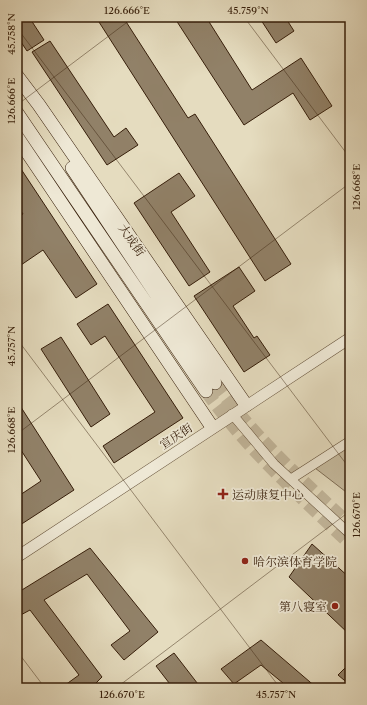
<svg xmlns="http://www.w3.org/2000/svg" width="367" height="705" font-family="'Libre Caslon Text','Noto Serif SC',serif">
<style>
.green{fill:#c7bca0;stroke:#7e6d55}
.building{fill:#918168;stroke:#361e0a}
.lines{fill:none;stroke-linecap:round;stroke-linejoin:round}
.secondary-tunnel{stroke:#c2b69b;stroke-width:13;stroke-dasharray:13 6;stroke-linecap:butt}
.minor-casing{stroke:#624e37;stroke-width:10}
.tertiary-casing{stroke:#624e37;stroke-width:12}
.secondary-casing{stroke:#361e0a;stroke-width:14}
.minor{stroke:#eee8d5;stroke-width:9}
.tertiary{stroke:#eee8d5;stroke-width:11}
.secondary{stroke:#eee8d5;stroke-width:13}
.ticks{fill:none;stroke:#361e0a;stroke-width:1;stroke-opacity:0.45}
.poi-dot{fill:#8f2418;stroke:#eee8d5;stroke-width:1.5}
.labels{text-anchor:middle;dominant-baseline:central;stroke-width:3.5;stroke-linejoin:round;paint-order:stroke}
.street-label{font-size:12px;fill:#361e0a;stroke:#eee8d5}
.poi-label{font-size:12px;fill:#361e0a;stroke:#eee8d5;text-anchor:start}
.neatline{fill:none;stroke:#361e0a;stroke-width:1.5}
.ticks-label{font-size:10px;text-anchor:middle;fill:#361e0a}
</style>
<rect width="100%" height="100%" fill="#e5dcbf"/>
<filter id="stains"><feTurbulence type="fractalNoise" baseFrequency=".005" numOctaves="4"/><feColorMatrix values="0 0 0 0 .2 0 0 0 0 .09 0 0 0 0 .02 0 0 0 .5 -.17"/></filter>
<radialGradient id="worn" r=".72"><stop offset=".6" stop-color="#630" stop-opacity="0"/><stop offset="1" stop-color="#630" stop-opacity=".3"/></radialGradient>
<path class="green" d="M350,445V495L315,468Z"/>
<path class="building" d="M17,17H29L44,40L27,51L17,36Z
M107,17H123L188,118L195,114L291,264L265,281L99,22Z
M174,17H206L252,90L301,58L332,106L310,120L293,93L244,125Z
M259,17H285L294,31L276,43Z
M50,41L114,137L126,128L138,145L107,165L32,52Z
M21,169L97,284L76,298L43,250L21,265L17,259V218L23,214L17,205V172Z
M179,173L195,196L171,212L210,272L189,286L134,203Z
M239,267L255,291L233,306L254,338L257,336L270,355L244,372L194,296Z
M108,304L183,418L114,463L103,446L155,412L105,336L91,345L77,324Z
M61,337L110,414L91,427L41,349Z
M17,401L74,490L17,527V497L41,481L17,444Z
M312,544L350,578V635L289,577Z
M90,548L158,632L124,660L111,645L130,631L87,574L44,600L102,677L91,688H61L79,675L30,610L17,617V593Z
M261,640L317,688H289L261,665L234,684L221,669Z
M174,653L201,688H173L156,666Z
M350,663V685L338,675Z"/>
<g class="lines">
<path class="secondary-tunnel" d="M215,383C253,436 302,480 350,525
M206,391C246,448 300,496 350,544"/>
<g class="minor-casing">
<path id="minor" d="M232,414L274,464L350,534
M291,479L350,441"/>
</g>
<g class="tertiary-casing">
<path id="tertiary" d="M17,557L350,338"/>
</g>
<g class="secondary-casing">
<path id="secondary" d="M17,76L39,105L246,405
M17,113L206,391
M17,137L212,427
M72,168L215,383"/>
</g>
<use href="#minor" class="minor"/>
<use href="#tertiary" class="tertiary"/>
<use href="#secondary" class="secondary"/>
</g>
<path class="ticks" d="M244,17L350,158M17,28L350,469M17,105L134,17M17,339L280,688M17,434L350,183M17,651L45,688M116,688L350,511"/>
<g class="poi-dot">
<path d="M221 488h4v4h4v4h-4v4h-4v-4h-4v-4h4z"/>
<circle cx="245" cy="561" r="4"/>
<circle cx="335" cy="606" r="4"/>
</g>
<g class="labels">
<g class="street-label">
<text transform="translate(132 240) rotate(55)">大成街</text>
<text transform="translate(176 436) rotate(-34)">宣庆街</text>
</g>
<g class="poi-label">
<text x="232" y="494">运动康复中心</text>
<text x="253" y="561">哈尔滨体育学院</text>
<text x="327" y="606" text-anchor="end">第八寝室</text>
</g>
</g>
<rect width="367" height="705" fill="none" stroke="#e5dcbf" stroke-width="44"/>
<rect x="22" y="22" width="323" height="661" class="neatline"/>
<g class="ticks-label">
<text x="127" y="14">126.666°E</text>
<text x="248" y="14">45.759°N</text>
<text transform="translate(11 34) rotate(-90)" y="4">45.758°N</text>
<text transform="translate(11 101) rotate(-90)" y="4">126.666°E</text>
<text transform="translate(356 187) rotate(-90)" y="4">126.668°E</text>
<text transform="translate(11 346) rotate(-90)" y="4">45.757°N</text>
<text transform="translate(11 430) rotate(-90)" y="4">126.668°E</text>
<text transform="translate(356 515) rotate(-90)" y="4">126.670°E</text>
<text x="122" y="698">126.670°E</text>
<text x="276" y="698">45.757°N</text>
</g>
<rect width="100%" height="100%" filter="url(#stains)"/>
<rect width="100%" height="100%" fill="url(#worn)"/>
</svg>
